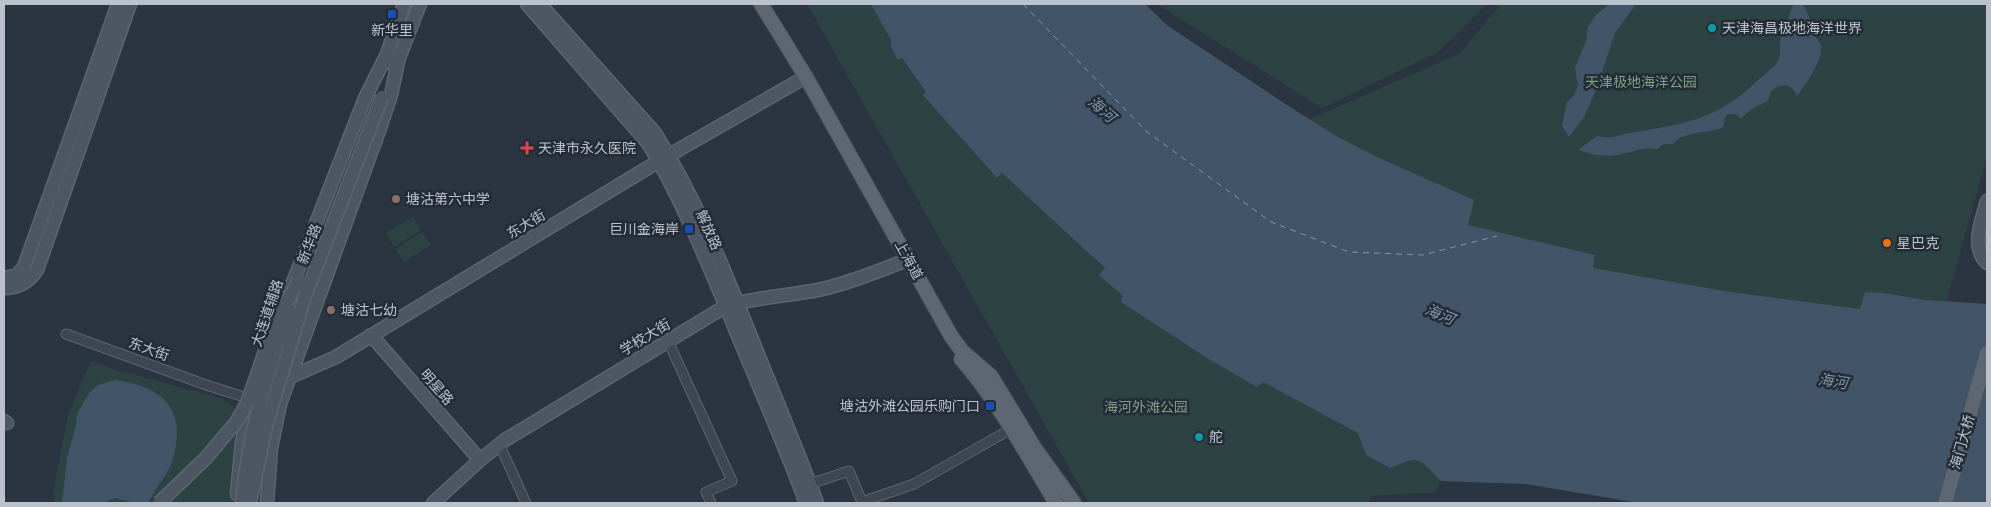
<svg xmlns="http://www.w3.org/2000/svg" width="1991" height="507" font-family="'PT Sans Narrow','Noto Sans SC',sans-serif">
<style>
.green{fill:#2d4343}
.water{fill:#425468}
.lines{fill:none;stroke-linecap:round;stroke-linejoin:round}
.ferry{stroke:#7f95aa;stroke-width:1;stroke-dasharray:6 5;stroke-linecap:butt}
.street-casing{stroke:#5c656f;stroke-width:11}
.secondary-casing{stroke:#5c656f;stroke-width:15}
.primary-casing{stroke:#48505b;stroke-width:16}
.street{stroke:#3e4751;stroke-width:9}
.secondary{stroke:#4d5764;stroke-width:12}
.primary{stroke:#5d6671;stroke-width:14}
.secondary-bridge-casing{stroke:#5c656f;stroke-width:15;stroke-linecap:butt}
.secondary-bridge{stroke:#4d5764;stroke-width:12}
.transit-dot{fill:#1a4fb4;stroke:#232c37;stroke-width:2}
.culture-dot{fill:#0f9aa8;stroke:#232c37;stroke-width:2}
.health-dot{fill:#e0444e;stroke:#232c37;stroke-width:2}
.education-dot{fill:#8d6e63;stroke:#232c37;stroke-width:2}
.food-dot{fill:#e8710a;stroke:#232c37;stroke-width:2}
.labels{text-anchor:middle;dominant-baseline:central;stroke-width:5;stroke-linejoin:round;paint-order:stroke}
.poi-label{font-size:14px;fill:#bbc2cb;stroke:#232c37;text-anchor:start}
.park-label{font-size:14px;fill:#7c9f82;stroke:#232c37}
.street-label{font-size:14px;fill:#bbc2cb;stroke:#232c37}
.water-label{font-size:15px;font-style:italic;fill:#7f95aa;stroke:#232c37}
</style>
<rect width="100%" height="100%" fill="#2a3541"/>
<path class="green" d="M807,4H902L1444,472L1436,492L1371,496L1369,503H1089Z
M1157,4H1487L1438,52L1322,108Z
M1501,4H1987V157L1945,307L1918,319L1603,276L1459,226L1303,122L1459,54Z
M413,217L421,230L394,247L386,233Z
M422,232L431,245L404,262L395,249Z
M91,361L112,369L221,398L236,409L240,422L233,503H54V487L68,415Z"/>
<path class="water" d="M871,4H1145L1168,26L1293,109L1338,137L1379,158L1474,200L1468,225L1595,255L1593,268L1730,292L1860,309L1865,292L1883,293L1926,300L1987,304V503H1639L1526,484L1441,481C1417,457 1422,455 1390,468L1366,455L1358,433L1263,382L1257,387L1207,358L1121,302L1122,295L1099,275L1105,268L1002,173L997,178L923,95L926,92L902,58L898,60L891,47V40Z
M1609,4H1636L1615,33L1596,90L1584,117L1569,137L1562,126L1567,102L1574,95L1578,86L1575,68L1586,41L1588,27L1595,16Z
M1793,5H1803L1816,30L1815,36C1817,39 1820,42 1821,46C1823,61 1805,85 1797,96C1792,83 1781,83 1771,91L1768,101L1750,110L1741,119C1737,113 1730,112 1725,117L1723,127C1709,134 1682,131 1673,144H1664L1657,149C1644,147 1635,151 1622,154C1606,158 1593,155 1578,150L1597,136C1614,140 1619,134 1635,132C1686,124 1717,119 1756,82C1762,76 1771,70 1776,64C1782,56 1779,50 1780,42C1783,30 1789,17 1793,5Z
M115,380C163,387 187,408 173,459C169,473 155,489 148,503H135L115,498L103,503H62L67,458L76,425L77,414L89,393L98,385Z"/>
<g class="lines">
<path class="ferry" d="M1023,4L1146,131L1271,222L1349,252L1423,255L1497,236"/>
<g class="street-casing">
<path id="street" d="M66,334L209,386L254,400
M668,341L732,481L706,492L711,503
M497,446L501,448L526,503
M810,484L849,471L862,502L914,484L1011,429"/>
</g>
<g class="secondary-casing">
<path id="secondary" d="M527,4L648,143C683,201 708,264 734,326C758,385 784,443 806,503
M540,4L655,133C697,200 726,274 755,347C776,399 798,451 817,503
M384,63L404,4
M395,68L420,4
M1987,201C1982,220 1970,247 1987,263
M4,278L17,275L24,267L118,4
M4,288C19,288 29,282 37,270L130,4
M290,290L365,98L386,56
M371,335L480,460
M259,379L288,378L336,357L659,161L802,79
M4,421L7,423
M237,494L242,443L252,398
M267,503L271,448L280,404L380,128L391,95L398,62
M433,503L480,460L505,440L726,306C754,298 783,296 813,291C841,286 877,272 904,261"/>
</g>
<g class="primary-casing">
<path id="primary" d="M761,4L806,77L951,336L962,351L991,376L1034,447L1074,503
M961,359C999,402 1026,454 1056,503
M1945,503L1987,353"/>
</g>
<use href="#street" class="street"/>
<use href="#secondary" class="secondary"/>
<use href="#primary" class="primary"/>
<g class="secondary-bridge-casing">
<path id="secondary-bridge" d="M159,503L206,458L237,421L247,403L274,326L299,280
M242,503C248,435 266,375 289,311
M250,503L266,426L305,296L382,97"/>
</g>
<use href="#secondary-bridge" class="secondary-bridge"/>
</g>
<g class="transit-dot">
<rect x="387" y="9" width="10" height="10" rx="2.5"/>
<rect x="684" y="224" width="10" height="10" rx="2.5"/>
<rect x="985" y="401" width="10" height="10" rx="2.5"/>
</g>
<g class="culture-dot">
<circle cx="1712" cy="28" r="5"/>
<circle cx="1199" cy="437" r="5"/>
</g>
<path class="health-dot" d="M524.5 140.5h5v5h5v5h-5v5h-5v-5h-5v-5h5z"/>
<g class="education-dot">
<circle cx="396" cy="199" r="5"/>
<circle cx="331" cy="310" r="5"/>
</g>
<circle class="food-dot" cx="1887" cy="243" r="5"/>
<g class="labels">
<g class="poi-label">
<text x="1722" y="28">天津海昌极地海洋世界</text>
<text x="392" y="30" text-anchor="middle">新华里</text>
<text x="538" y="148">天津市永久医院</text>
<text x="406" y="199">塘沽第六中学</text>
<text x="679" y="229" text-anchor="end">巨川金海岸</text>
<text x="1897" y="243">星巴克</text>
<text x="341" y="310">塘沽七幼</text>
<text x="980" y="406" text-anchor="end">塘沽外滩公园乐购门口</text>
<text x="1209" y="437">舵</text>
</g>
<g class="park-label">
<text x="1641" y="82">天津极地海洋公园</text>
<text x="1146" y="407">海河外滩公园</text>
</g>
<g class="street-label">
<text transform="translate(526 224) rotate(-31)">东大街</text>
<text transform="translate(709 230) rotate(66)">解放路</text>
<text transform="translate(309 244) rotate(-69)">新华路</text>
<text transform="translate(909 260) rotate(61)">上海道</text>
<text transform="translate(267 313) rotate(-71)">大连道辅路</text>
<text transform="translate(645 337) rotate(-31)">学校大街</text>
<text transform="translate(149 349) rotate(20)">东大街</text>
<text transform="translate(437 387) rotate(49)">明星路</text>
<text transform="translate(1962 442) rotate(-74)">海门大桥</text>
</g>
<g class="water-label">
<text transform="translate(1102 109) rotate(41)">海河</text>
<text transform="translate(1440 314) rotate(23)">海河</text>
<text transform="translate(1833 381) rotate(8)">海河</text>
</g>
</g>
<rect width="1991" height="507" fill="none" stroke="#bbc2cb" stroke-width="10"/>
</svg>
